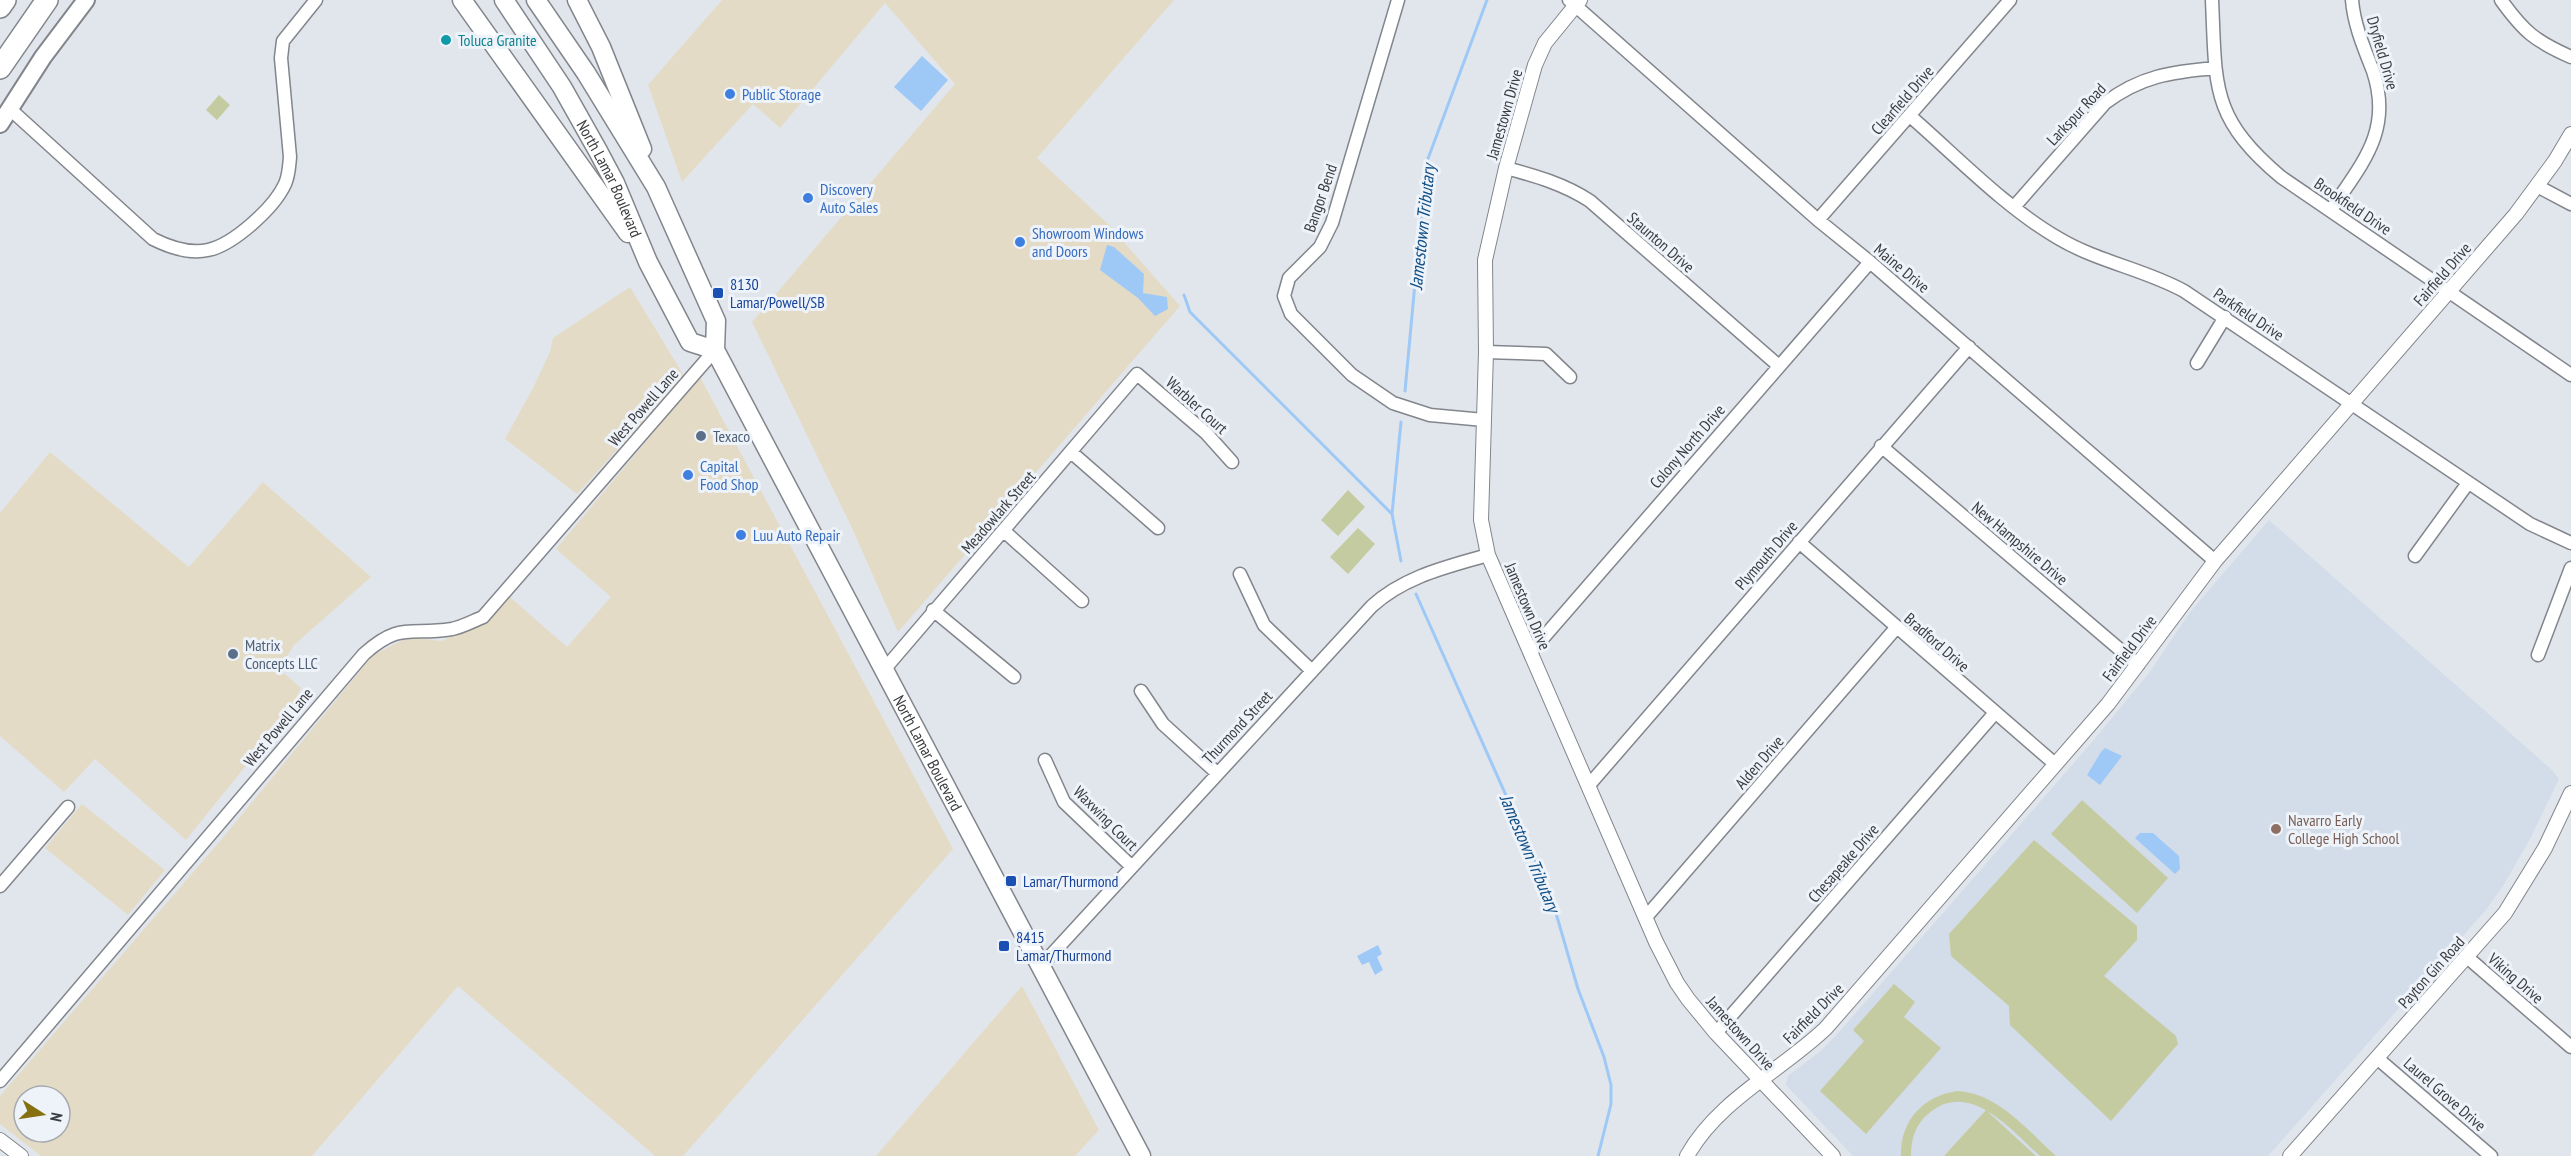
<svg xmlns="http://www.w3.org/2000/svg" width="2571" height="1156" font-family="'PT Sans Narrow',sans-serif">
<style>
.commercial{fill:#e4dbc6;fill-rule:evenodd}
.built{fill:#d3dce9}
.green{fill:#c5cba0}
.water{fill:#9ec9f7}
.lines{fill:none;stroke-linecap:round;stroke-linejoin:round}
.stream{stroke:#9ec9f7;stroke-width:3}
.minor-casing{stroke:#82868c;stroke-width:15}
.tertiary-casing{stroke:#82868c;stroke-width:16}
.secondary-casing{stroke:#82868c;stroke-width:20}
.primary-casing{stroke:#82868c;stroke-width:21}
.motorway-casing{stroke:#82868c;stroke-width:24}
.minor{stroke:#fff;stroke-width:12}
.tertiary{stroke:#fff;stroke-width:14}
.secondary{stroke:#fff;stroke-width:16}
.primary{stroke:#fff;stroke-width:18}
.motorway{stroke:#fff;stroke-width:21}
.culture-dot{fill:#0f9aa8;stroke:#eef3fa;stroke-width:2}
.shop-dot{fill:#3f7fe0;stroke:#eef3fa;stroke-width:2}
.transit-dot{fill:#1a4fb4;stroke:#eef3fa;stroke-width:2}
.service-dot{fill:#5c6f8a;stroke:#eef3fa;stroke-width:2}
.education-dot{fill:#8d6e63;stroke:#eef3fa;stroke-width:2}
.labels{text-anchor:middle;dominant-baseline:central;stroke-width:6;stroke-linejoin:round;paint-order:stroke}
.culture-label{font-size:16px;fill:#0d838f;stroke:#eef3fa;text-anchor:start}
.street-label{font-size:16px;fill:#3b3c3f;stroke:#eef3fa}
.shop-label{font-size:16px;fill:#366cbe;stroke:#eef3fa;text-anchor:start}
.transit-label{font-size:16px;fill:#164399;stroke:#eef3fa;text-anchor:start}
.service-label{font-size:16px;fill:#4e5e75;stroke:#eef3fa;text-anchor:start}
.education-label{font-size:16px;fill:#785e54;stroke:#eef3fa;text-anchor:start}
.water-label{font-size:18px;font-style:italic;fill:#104e85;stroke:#eef3fa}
</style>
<rect width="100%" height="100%" fill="#e1e6ec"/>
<path class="commercial" d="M722,0H1174L1037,158L1108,224L1180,306L898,632L852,528L752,322L955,84L885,3L780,128L753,104L682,182L648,85Z
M630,287L684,376L577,494L505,439L533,388L550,352L553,338Z
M700,377L953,849L683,1156H655L458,986L312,1156H41L0,1124V1096L221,840L373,655L409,637L441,641L480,625L510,597L567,647L611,597L556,549ZM24,1096H60V1132H24Z
M50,452L189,567L263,482L371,577L294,645L279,669L301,688L290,711L186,840L95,759L64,792L0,736V513Z
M82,804L165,870L128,915L45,848Z
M1022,986L1099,1130L1075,1156H876Z"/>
<path class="built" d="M2269,520L2553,771L2559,779L2530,839L2503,886L2485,911L2268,1156H1853L1786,1085L1788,1076L1822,1050L1840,1031L2093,741L2149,673L2191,611Z"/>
<path class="green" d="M219,95L230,105L217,120L206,110Z
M1348,490L1365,507L1338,536L1321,520Z
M1358,528L1375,544L1348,574L1330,557Z
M2082,800L2168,878L2137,913L2051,834Z
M2034,840L2137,926V940L2104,976L2176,1036L2178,1044L2111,1121L2010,1025L2009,1006L1951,956L1949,934Z
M1894,984L1915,1002L1904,1017L1941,1048L1866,1134L1820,1091L1864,1041L1853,1030Z
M1957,1091C1998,1093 2027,1130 2056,1156H2040C2011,1130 1969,1078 1928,1114C1915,1125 1911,1140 1911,1156H1901C1900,1121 1923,1096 1957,1091Z
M1986,1110L2036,1156H1944Z"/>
<path class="water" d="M922,56L948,80L921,111L894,87Z
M1107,245L1114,247L1144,274L1143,293L1167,297L1168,309L1155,316L1138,298L1100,270Z
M2105,748L2122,756L2100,785L2087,775L2101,752Z
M2140,833H2153L2179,856L2180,869L2175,874L2135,838Z
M1378,945L1382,954L1377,957L1383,970L1375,975L1369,962L1362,965L1357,956Z"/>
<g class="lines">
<path class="stream" d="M1184,295L1190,312L1392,514
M1405,391L1426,164L1487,0
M1401,561L1392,514L1401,422
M1416,594L1551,896L1578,989L1604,1057L1611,1085V1104L1598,1156"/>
<g class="minor-casing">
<path id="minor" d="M1398,0L1332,223L1320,247L1289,278L1284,296L1291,314L1352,375L1393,403L1430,415L1484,420
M1569,0L1818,220L1870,262L2215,561
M2212,0C2216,86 2210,117 2281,177L2571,375
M2501,0C2524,32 2535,41 2571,57
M10,109L153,239C169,247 190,254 208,250C233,245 274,208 285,184C289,175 289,167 290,157L281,58L283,41L316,0
M1910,116C1956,156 2006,208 2058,238C2098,262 2144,269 2184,291L2530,524L2571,543
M1506,168C1536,176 1564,184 1590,201L1779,366
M2537,186L2571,204
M2014,207L2105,103C2141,76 2171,72 2215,68
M2331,210C2362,163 2393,131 2373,71C2364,48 2354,25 2352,0
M1818,220L2010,0
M1486,352L1546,354L1570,377
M2197,363L2225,317
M1881,446L2138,665
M1071,452L1158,528
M1004,531L1082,601
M1799,542L2055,764
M2415,556L2468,483
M1240,574L1264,625L1312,671
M933,610L1014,677
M1530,653L1870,262
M2538,655L2571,568
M883,671L1137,374L1206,433L1232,462
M1141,691L1163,724L1217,773
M1045,760L1064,802L1131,866
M1589,785L1969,347
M0,886L68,807
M1646,917L1896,628
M2467,957L2571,1047
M1041,966L1372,606C1405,576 1447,567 1488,555
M1716,1033L1994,714
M2377,1058L2491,1156
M0,1081L364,654C401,621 410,636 452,629C462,627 473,621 483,617L715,350"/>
</g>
<g class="tertiary-casing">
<path id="tertiary" d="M1580,0L1545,43L1535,65L1506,168L1485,260L1486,352L1481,520L1488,555L1656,942L1677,983L1688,999L1716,1033L1833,1156
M0,1140L21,1156
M1687,1156C1718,1100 1781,1071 1826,1028L2108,704L2215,561L2516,214L2555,161L2571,134
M2290,1156L2505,913L2545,848L2571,793"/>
</g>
<g class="secondary-casing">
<path id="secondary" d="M0,124L43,57L86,0"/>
</g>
<g class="primary-casing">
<g id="primary">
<path d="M462,0L628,233"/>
<path id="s1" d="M504,0L562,87L598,151L615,183L648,262L690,342L715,350"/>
<path id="s2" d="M536,0L586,73L656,187L716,321L715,350L1141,1156"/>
<path d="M577,0L601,47L642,149"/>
</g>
</g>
<g class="motorway-casing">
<path id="motorway" d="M0,7L5,0
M0,68L47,0"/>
</g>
<use href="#minor" class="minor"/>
<use href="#tertiary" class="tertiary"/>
<use href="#secondary" class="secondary"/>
<use href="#primary" class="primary"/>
<use href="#motorway" class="motorway"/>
</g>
<circle class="culture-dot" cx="446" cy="40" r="6"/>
<g class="shop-dot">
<circle cx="730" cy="94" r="6"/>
<circle cx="808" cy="198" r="6"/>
<circle cx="1020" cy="242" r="6"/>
<circle cx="688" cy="475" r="6"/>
<circle cx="741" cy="535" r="6"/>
</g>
<g class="transit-dot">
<rect x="712" y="287" width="12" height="12" rx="3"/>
<rect x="1005" y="875" width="12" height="12" rx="3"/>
<rect x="998" y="940" width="12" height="12" rx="3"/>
</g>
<g class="service-dot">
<circle cx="701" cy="436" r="6"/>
<circle cx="233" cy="654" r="6"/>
</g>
<circle class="education-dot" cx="2276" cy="829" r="6"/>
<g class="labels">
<g class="culture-label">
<text x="458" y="40">Toluca Granite</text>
</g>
<g class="street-label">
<text transform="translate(2383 53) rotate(74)">Dryfield Drive</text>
<text transform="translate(1902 100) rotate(-49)">Clearfield Drive</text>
<text transform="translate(1504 114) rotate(-74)">Jamestown Drive</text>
<text transform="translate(2076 114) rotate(-47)">Larkspur Road</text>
<text stroke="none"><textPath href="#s1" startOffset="208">North Lamar Boulevard</textPath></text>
<text transform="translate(1320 198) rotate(-71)">Bangor Bend</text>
<text transform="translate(2353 206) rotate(34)">Brookfield Drive</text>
<text transform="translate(1661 242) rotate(41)">Staunton Drive</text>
<text transform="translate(1902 268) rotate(40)">Maine Drive</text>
<text transform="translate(2442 274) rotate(-49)">Fairfield Drive</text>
<text transform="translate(2249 314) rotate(34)">Parkfield Drive</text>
<text transform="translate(1197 405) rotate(42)">Warbler Court</text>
<text transform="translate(643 407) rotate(-49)">West Powell Lane</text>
<text transform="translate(1687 446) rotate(-49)">Colony North Drive</text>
<text transform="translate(998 512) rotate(-49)">Meadowlark Street</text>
<text transform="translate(2020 543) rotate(40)">New Hampshire Drive</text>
<text transform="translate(1766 555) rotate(-49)">Plymouth Drive</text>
<text transform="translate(1528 606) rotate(67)">Jamestown Drive</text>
<text transform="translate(1937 642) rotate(41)">Bradford Drive</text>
<text transform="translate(2129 648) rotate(-53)">Fairfield Drive</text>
<text transform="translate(278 727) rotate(-50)">West Powell Lane</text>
<text transform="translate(1237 727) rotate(-47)">Thurmond Street</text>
<text stroke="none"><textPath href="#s2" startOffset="854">North Lamar Boulevard</textPath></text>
<text transform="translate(1759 762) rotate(-49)">Alden Drive</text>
<text transform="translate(1106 818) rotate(45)">Waxwing Court</text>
<text transform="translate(1843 863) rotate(-49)">Chesapeake Drive</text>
<text transform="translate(2431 972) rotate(-48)">Payton Gin Road</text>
<text transform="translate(2516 978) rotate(41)">Viking Drive</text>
<text transform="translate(1813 1013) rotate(-45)">Fairfield Drive</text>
<text transform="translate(1741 1033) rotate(48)">Jamestown Drive</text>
<text transform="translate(2445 1094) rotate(41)">Laurel Grove Drive</text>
</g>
<g class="shop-label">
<text x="742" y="94">Public Storage</text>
<text x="820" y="189">Discovery<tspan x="820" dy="18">Auto Sales</tspan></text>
<text x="1032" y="233">Showroom Windows<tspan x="1032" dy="18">and Doors</tspan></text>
<text x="700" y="466">Capital<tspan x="700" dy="18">Food Shop</tspan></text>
<text x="753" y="535">Luu Auto Repair</text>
</g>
<g class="transit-label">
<text x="730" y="284">8130<tspan x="730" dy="18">Lamar/Powell/SB</tspan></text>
<text x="1023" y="881">Lamar/Thurmond</text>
<text x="1016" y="937">8415<tspan x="1016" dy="18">Lamar/Thurmond</tspan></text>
</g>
<g class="service-label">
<text x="713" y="436">Texaco</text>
<text x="245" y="645">Matrix<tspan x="245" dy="18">Concepts LLC</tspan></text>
</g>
<g class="education-label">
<text x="2288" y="820">Navarro Early<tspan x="2288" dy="18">College High School</tspan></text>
</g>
<g class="water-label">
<text transform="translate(1422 227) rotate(-84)">Jamestown Tributary</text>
<text transform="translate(1530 853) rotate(67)">Jamestown Tributary</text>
</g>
</g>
<g transform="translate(42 1114) rotate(102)"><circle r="28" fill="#eef3fa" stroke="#a6aaaf" stroke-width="1.5"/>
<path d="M0-4.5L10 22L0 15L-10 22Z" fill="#867111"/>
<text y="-9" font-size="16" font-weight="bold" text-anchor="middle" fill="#3b3c3f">N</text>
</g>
</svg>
